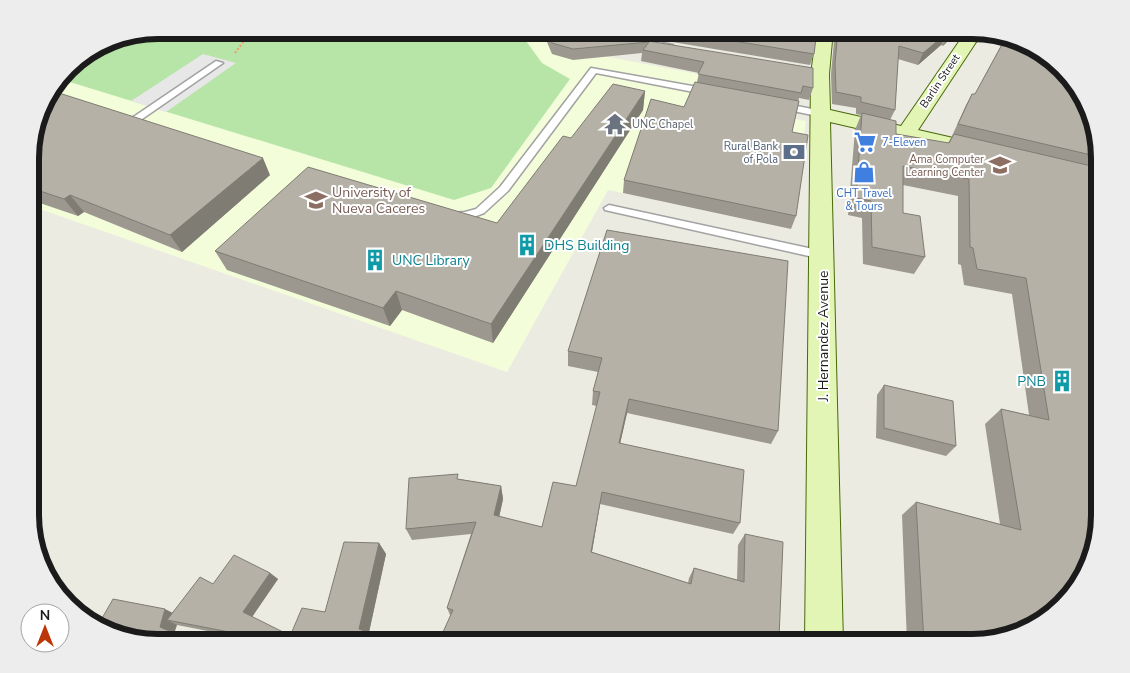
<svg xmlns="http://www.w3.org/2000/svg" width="1130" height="673" font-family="'Nunito Sans',sans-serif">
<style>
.education{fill:#f4fdd9}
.grass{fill:#b7e5a8}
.parking{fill:#e7e7e7}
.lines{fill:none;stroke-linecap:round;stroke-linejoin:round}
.lane-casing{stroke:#a2a2a2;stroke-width:3}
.street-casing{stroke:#a2a2a2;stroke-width:3}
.secondary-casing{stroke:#48690a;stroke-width:2}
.path{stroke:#f29b6c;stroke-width:2;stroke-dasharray:2 2;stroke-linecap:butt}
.lane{fill:#fff;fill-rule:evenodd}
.street{fill:#fff;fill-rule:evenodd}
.secondary{fill:#e2f5b5;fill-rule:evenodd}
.wall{fill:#9c988f}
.shaded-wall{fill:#7f7c74}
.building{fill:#b5b1a6;stroke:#7f7c74}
.labels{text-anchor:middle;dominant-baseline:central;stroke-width:4;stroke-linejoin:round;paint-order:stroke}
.far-street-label{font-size:11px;fill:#1b1b1b;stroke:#fff}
.far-worship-label{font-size:11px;fill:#5b616d;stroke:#fff;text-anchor:start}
.far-shop-label{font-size:11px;fill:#366cbe;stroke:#fff;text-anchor:start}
.far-service-label{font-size:11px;fill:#4e5e75;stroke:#fff;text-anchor:end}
.far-education-label{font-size:11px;fill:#785e54;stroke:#fff;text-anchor:end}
.education-label{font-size:14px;fill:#785e54;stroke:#fff;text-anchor:start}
.culture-label{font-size:14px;fill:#0d838f;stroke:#fff;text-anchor:start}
.street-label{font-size:14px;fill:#1b1b1b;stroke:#fff}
.rim{fill:none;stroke:#1b1b1b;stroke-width:6}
</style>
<rect width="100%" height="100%" fill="#ecebe1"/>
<path class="education" d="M158,30H585L598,55L798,93L794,119L806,121L791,229L608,190L507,372L31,206V141L43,101L73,62L109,40Z"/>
<path class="grass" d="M158,30H518L542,63L570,79L491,188L454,200L60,79C88,43 115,38 158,30Z"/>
<path class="parking" d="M203,54L236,63L166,112L131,101Z"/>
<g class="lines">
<g class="lane-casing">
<path id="lane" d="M216,61L223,63L132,126H126V122Z
M591,68L709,89L713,92L709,95L596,73L508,191L484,213L466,220L450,219V213L465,212L476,209L500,187Z
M782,103L822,111L826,114L822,117L779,108V104Z
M609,205L822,251L828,255L822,259L605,210L604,208Z"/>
</g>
<g class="street-casing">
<path id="street" d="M625,30H641L647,40L673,45L675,48L667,53L635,47Z"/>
</g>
<g class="secondary-casing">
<path id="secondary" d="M817,30H833L829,74L830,110L901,126L967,30L982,33L918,130L993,147L997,152L993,157L986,158L830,122L843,643H805L811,74Z"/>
</g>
<path class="path" d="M235,53L252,30"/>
<use href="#lane" class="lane"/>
<use href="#street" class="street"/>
<use href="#secondary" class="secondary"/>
</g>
<path class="wall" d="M542,30H631L634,37L642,40L813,88L809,100L799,98L792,132L796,216L791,229L623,193L624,180L684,107L697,82L699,73L641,61L642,53L573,60L552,54Z
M642,30H817L814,54L810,65L648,38Z
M835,30H965L963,32L958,30L943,46L941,45L918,65L898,59L895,110L890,120L896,134L948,143L952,136L966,105L972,94H975L1003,42L982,37V33L1036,47L1100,149V164L1096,168L1100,523L980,643H907L902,515L916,502L1000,524L985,424L1001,409L1029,415L1012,294L964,285L961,265L958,264V196L903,185V213L925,257L914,274L863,264L862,218L848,215L855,130L861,115L856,114V108L832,104L831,74Z
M645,91L643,110L493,343L402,310L390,326L227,270L215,251L497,223L571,138Z
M31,141L270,175L182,252L84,212L78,216L31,200Z
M607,230L778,431L771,444L627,413L620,444L740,523L733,534L600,504L592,552L688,583L689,578L694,568L737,580L738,545L745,534L779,638L450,615L447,608L471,534L412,540L406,529L459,479L501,486L503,499L499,517L542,527L576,486L597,406L592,405L593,391L598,372L568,366V351Z
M884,385L956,446L946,456L876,438L877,395Z
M379,543L386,554L369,632L397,643H269L177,625L97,627L172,613L213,584L270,573L278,579L252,617L291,636L325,612Z"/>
<path class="shaded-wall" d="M953,30H958L943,46L949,35Z
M946,34L941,45L918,65L923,53Z
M645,91L643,110L493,343L491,324Z
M263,158L270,175L182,252L170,235Z
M70,195L84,212L78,216L64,199Z
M396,291L402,310L390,326L383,308Z
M629,399L627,413L617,457L619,443Z
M501,486L503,499L497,527L494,515Z
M602,492L600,504L590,563L591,552Z
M379,543L386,554L368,637L359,629Z
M270,573L278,579L252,617L243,612Z
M165,609L179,616L167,620L177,625L174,634L160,627Z"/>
<path class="building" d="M546,30H631L634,37L642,40L813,68V88L803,86L801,93L698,74L704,62L643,50L649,42L573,49L552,43Z
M666,30H817L814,54Z
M838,30H953L949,35L946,34L923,53L899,46L895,110L861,102V97L836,92L835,63Z
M1005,39L1036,47L1079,87L1100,149V157L958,124L972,94H975Z
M695,82L799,101L792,132L808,135L796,216L624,180L651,99L684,107Z
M613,84L645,91L491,324L396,291L383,308L215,251L308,167L497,223L563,136L571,138Z
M59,93L263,158L170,235L70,195L64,199L31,188V141L43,101L48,94Z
M862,113L896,121V134L949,143L954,134L1100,168V523L1083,579L1036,626L980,643H924L916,502L1021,530L1001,409L1049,420L1026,278L977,269L973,248L970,247L969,179L903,166V213L920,216L925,257L872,247L871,201L856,198Z
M607,230L788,261L778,431L629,399L619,443L744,470L740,523L602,492L591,552L691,584L694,568L744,582L745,534L783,542L779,638L783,639V643H438L453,610L447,608L476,522L406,529L409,478L458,474L457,479L501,486L494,515L542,527L553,482L576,486L600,392L593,391L602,358L568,351Z
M884,385L953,401L956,446L884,428Z
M344,542L379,543L359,629L397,643H298L288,641L302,608L325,612Z
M234,555L270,573L243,612L291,636L288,641L291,643H286L167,620L200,577L213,584Z
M113,599L165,609L160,627L196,643H158L97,627Z"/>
<defs>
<g id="temple-bare" transform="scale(1.725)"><path d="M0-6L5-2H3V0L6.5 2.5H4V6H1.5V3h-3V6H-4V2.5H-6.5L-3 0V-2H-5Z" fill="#6b7280" stroke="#fff" stroke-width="2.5" paint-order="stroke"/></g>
<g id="supermarket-bare" transform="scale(1.725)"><path d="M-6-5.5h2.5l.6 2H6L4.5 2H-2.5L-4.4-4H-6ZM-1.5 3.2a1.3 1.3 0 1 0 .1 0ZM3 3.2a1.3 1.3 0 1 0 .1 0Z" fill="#3f7fe0" stroke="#fff" stroke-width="2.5" paint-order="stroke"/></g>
<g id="bank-bare" transform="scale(1.725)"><path d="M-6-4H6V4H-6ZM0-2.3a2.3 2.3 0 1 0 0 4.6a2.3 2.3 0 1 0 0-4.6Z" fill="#5c6f8a" stroke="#fff" stroke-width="2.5" paint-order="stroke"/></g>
<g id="university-bare" transform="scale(1.725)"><path d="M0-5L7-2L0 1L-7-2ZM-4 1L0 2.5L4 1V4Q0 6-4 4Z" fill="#8d6e63" stroke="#fff" stroke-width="2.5" paint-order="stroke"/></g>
<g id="shop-bare" transform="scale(1.725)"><path d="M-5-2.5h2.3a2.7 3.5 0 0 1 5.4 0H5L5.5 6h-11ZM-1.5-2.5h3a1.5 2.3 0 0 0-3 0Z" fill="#3f7fe0" stroke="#fff" stroke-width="2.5" paint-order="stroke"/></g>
<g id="building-bare" transform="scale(1.725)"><path d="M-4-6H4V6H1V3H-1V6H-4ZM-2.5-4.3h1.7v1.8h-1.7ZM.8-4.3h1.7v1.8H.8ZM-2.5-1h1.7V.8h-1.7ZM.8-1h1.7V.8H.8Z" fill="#0f9aa8" stroke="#fff" stroke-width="2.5" paint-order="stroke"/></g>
</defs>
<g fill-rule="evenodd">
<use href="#temple-bare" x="615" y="124"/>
<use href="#supermarket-bare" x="865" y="142"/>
<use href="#bank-bare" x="794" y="152"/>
<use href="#university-bare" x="1000" y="165"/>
<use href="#shop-bare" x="864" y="172"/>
<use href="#university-bare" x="316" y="200"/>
<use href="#building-bare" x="527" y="245"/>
<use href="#building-bare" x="375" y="260"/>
<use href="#building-bare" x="1062" y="381"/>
</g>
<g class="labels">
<g class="far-street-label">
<text transform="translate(940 81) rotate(-56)">Barlin Street</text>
</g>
<g class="far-worship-label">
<text x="632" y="124">UNC Chapel</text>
</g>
<g class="far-shop-label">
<text x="882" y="142">7-Eleven</text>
<text x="864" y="193" text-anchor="middle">CHT Travel<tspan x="864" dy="13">&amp; Tours</tspan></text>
</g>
<g class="far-service-label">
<text x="778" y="146">Rural Bank<tspan x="778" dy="13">of Pola</tspan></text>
</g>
<g class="far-education-label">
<text x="984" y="159">Ama Computer<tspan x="984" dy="13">Learning Center</tspan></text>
</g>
<g class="education-label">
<text x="332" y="192">University of<tspan x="332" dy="16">Nueva Caceres</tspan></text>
</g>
<g class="culture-label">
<text x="544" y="245">DHS Building</text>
<text x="392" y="260">UNC Library</text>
<text x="1046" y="381" text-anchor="end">PNB</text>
</g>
<g class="street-label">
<text transform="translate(823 336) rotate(-90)">J. Hernandez Avenue</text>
</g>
</g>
<path d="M0 0H1130V673H0ZM158 39H972A119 119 0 0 1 1091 158V515A119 119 0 0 1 972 634H158A119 119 0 0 1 39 515V158A119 119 0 0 1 158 39Z" fill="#ededed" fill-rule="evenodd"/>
<path class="rim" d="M158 39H972A119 119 0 0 1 1091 158V515A119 119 0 0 1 972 634H158A119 119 0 0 1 39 515V158A119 119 0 0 1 158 39Z"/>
<g transform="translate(45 628)"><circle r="24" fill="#ffffff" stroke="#a4a4a4"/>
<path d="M0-4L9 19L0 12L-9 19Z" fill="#bb360a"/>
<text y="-8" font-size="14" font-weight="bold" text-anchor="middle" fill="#1b1b1b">N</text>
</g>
</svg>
